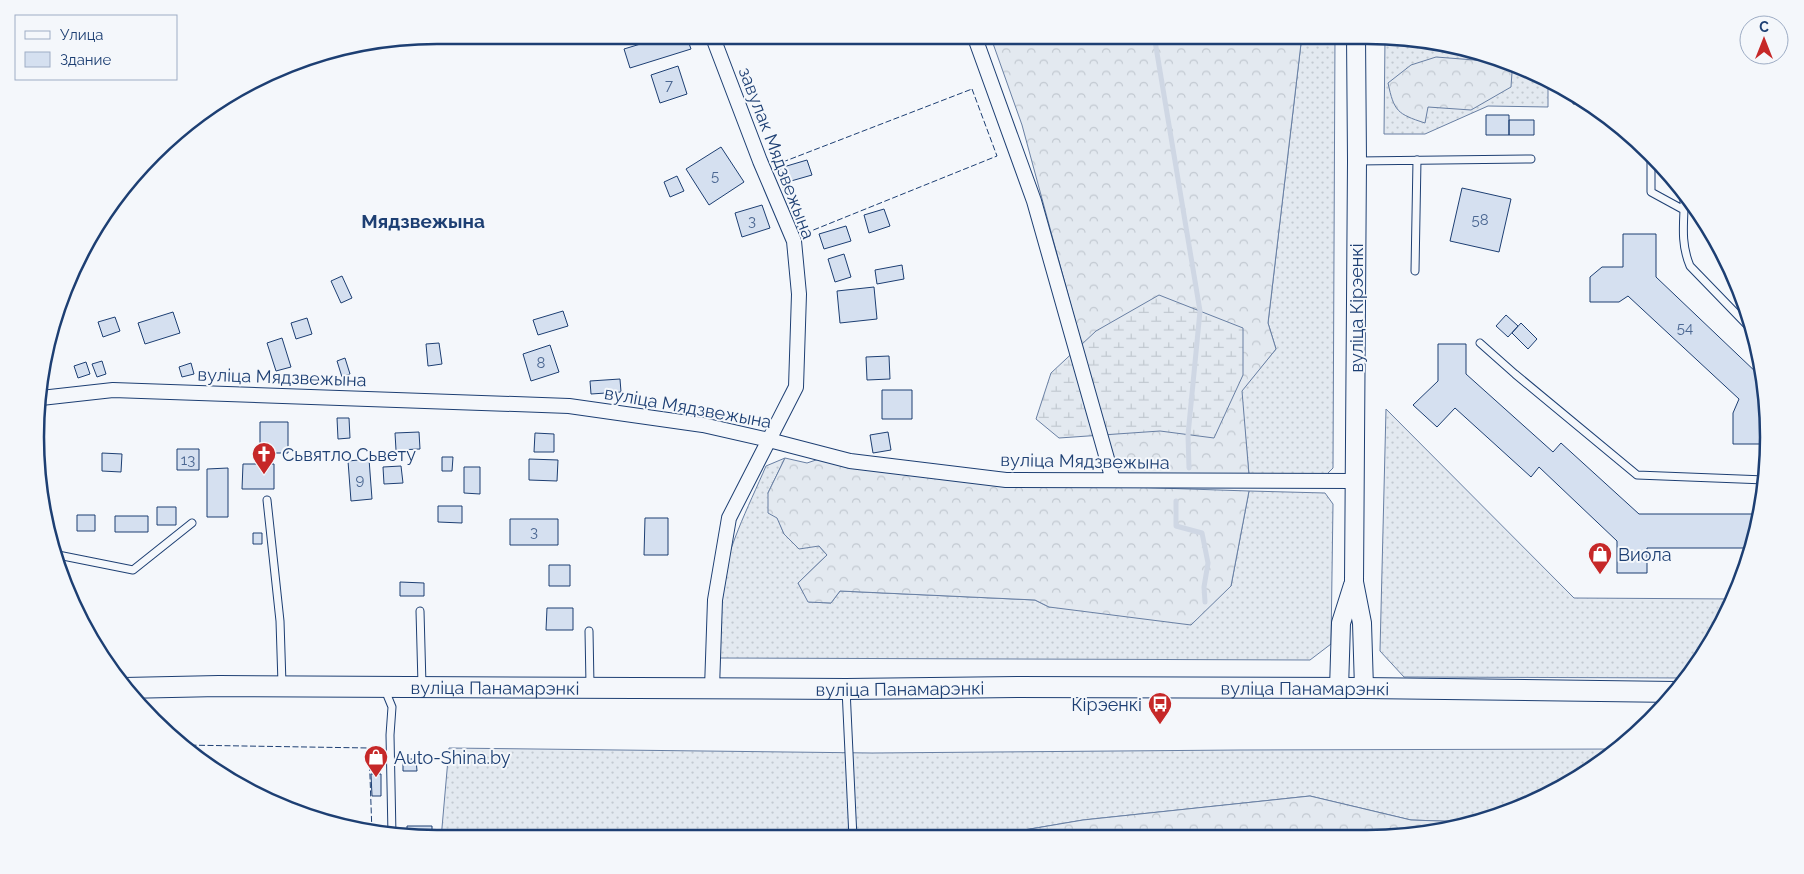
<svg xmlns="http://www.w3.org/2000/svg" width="1804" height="874" font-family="Raleway,sans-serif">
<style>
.grass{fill:url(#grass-dots);stroke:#687fa3}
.forest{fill:url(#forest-crowns);stroke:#687fa3}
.wetland{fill:url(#wetland-marsh);stroke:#687fa3}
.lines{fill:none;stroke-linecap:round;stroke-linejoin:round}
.stream{stroke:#cfd7e4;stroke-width:5}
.building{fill:#d5e0f0;stroke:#1d3f73}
.service-casing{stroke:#1d3f73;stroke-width:9}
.minor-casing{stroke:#1d3f73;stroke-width:16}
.tertiary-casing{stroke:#1d3f73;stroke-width:20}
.secondary-casing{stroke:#1d3f73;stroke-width:22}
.service{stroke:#f4f7fb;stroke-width:7}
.minor{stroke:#f4f7fb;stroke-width:14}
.tertiary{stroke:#f4f7fb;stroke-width:18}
.secondary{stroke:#f4f7fb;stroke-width:20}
.fence{stroke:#1d3f73;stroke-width:1;stroke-dasharray:6 2.5;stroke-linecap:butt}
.labels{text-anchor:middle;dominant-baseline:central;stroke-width:4;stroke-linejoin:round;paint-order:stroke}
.number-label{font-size:15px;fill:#4b6792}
.street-label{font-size:18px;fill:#1d3f73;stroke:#f4f7fb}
.poi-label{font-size:18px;fill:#1d3f73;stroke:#f4f7fb;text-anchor:start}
.neighbourhood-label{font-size:19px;font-weight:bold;fill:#1d3f73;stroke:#f4f7fb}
.rim{fill:none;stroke:#1d3f73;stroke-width:2.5}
</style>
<defs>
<pattern id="grass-dots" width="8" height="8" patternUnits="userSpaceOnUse" patternTransform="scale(1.25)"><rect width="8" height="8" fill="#e3e9f0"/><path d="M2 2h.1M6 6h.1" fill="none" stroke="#c2c9d1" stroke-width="1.8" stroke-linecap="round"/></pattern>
<pattern id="forest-crowns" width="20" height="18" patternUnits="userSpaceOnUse" patternTransform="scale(1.25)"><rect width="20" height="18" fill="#e3e9f0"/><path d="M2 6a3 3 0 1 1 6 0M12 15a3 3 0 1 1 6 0" fill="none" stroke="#c2c9d1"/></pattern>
<pattern id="wetland-marsh" width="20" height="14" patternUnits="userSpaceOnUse" patternTransform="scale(1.25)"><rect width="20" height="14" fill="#e3e9f0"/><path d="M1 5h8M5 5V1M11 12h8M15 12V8" fill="none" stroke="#c2c9d1"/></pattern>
</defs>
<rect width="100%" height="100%" fill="#f4f7fb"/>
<path class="grass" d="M1302,35H1335L1333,468L1324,477L1249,475L1241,391L1276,349L1268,323Z
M1385,37L1446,43L1521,66L1548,80V107L1488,106L1425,134H1384Z
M1386,409L1574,598L1734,599L1688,678L1404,677L1380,651Z
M785,458L768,493L784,534L819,546L827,555L798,583L809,602L831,603L840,591L1035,600L1049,607L1231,586L1249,491L1325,493L1333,504L1331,644L1310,660L719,658C719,638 717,616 720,596C725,551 748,508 766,466Z
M449,748L872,753L1239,750L1618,749L1612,756L1521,808L1469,822L1411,820L1310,796L1083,820L983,837L441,839Z"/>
<path class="forest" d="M990,35H1302L1268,323L1276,349L1242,391L1249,475H1117L1022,125Z
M1436,57L1500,62L1512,72L1511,87L1471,110L1428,107L1425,123C1397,114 1394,111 1388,83L1411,65Z
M785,458L807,463L822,458L1007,483L1249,491L1231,586L1191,625L1049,607L1035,600L840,591L831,603L808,602L798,583L827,555L819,546L799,549L784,534L777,518L768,513V493Z
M1310,796L1411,820L1469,822L1420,836L983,837L1083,820Z"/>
<path class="wetland" d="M1159,295L1243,328V375L1214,438L1160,431L1059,438L1036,419L1051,373L1096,331Z"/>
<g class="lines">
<path class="stream" d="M1154,35L1200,311L1188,435L1189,468
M1176,501V526L1202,533L1208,563L1204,587L1205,602"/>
</g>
<path class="building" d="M670,35H686L691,49L630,68L624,49Z
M678,66L687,94L660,103L651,75Z
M1573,94L1591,103L1597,108H1584V104H1573Z
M1486,115H1509V135H1486Z
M1509,120H1534V135H1509Z
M721,147L744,182L709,205L686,169Z
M807,160L812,175L784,183L780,168Z
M677,176L684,191L670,197L664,182Z
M1462,188L1511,199L1499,252L1450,241Z
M762,205L770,228L742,237L735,213Z
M884,209L890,226L869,233L864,215Z
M846,226L851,241L824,249L819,234Z
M1623,234H1656V277L1759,375H1763L1767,419V444H1733V413L1739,399L1628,296L1619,302H1590V277L1602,267H1623Z
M844,254L851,277L835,282L828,259Z
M902,265L904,279L877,284L875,270Z
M342,276L352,298L341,303L331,281Z
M874,287L877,319L840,323L837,291Z
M563,311L568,326L538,335L533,320Z
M173,312L180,333L145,344L138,323Z
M1506,315L1518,326L1508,337L1496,326Z
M115,317L120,331L103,337L98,322Z
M307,318L312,334L296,339L291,323Z
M1521,323L1537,339L1528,349L1512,333Z
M282,338L291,367L276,371L267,343Z
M439,343L442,364L428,366L426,344Z
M1438,344H1466V374L1553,452L1561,443L1639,514H1761L1751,548H1647V573H1617V541L1539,467L1531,477L1455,408L1437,427L1413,405L1438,381Z
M550,345L559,372L531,381L523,354Z
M889,356L890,379L867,380L866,357Z
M345,358L350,374L342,377L337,361Z
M102,361L106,374L97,377L92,364Z
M86,362L90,374L78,378L74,366Z
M191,363L194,374L182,377L179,367Z
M620,379L621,392L591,394L590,381Z
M882,390H912V419H882Z
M337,418H349L350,438L338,439Z
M260,422H288V453H260Z
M419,432L420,449L396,450L395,433Z
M888,432L891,450L873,453L870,435Z
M535,433L554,434V452H534Z
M177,449H199V470H177Z
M102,453L122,454L121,472L102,471Z
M442,457H453L452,471H442Z
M369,459L372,499L351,501L348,461Z
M529,459L558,460L557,481L529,480Z
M243,464H274V489H242Z
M401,466L403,483L384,484L383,467Z
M464,467H480V494L464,493Z
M228,468V517H207V469Z
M438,506H462V523L438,522Z
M157,507H176V525H157Z
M77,515H95V531H77Z
M115,516H148V532H115Z
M645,518H668V555H644Z
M510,519H558V545H510Z
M253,533H262V544H253Z
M549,565H570V586H549Z
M400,582L424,583V596H400Z
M547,608H573V630H546Z
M403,759H416L417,771H403Z
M371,774H381V796H372Z
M407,826H432V839L407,836Z"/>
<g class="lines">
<g class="service-casing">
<path id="service" d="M1651,152V192L1684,210C1683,230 1682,247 1690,266L1753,331
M1357,161L1531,159
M1684,210V192
M1415,271L1417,160
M1480,343L1515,374L1637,475L1765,480
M267,500L280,621L282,684
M58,555L133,570L192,523
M420,611L422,685
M589,631L590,685
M846,689L853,838
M385,690L392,707L390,735L392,835"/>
</g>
<g class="minor-casing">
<path id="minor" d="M712,35L760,161L794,241L799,294L796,387L729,518L715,600L712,688
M974,35L1034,201L1113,480
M41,398L113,390L569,406L703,425L769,440L850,461L1006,480L1355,481"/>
</g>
<g class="tertiary-casing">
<path id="tertiary" d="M1356,35L1357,161L1354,582L1362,623L1364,688
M1339,689L1341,623L1353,585"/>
</g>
<g class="secondary-casing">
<g id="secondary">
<path id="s1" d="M124,688L219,686L846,689L1017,687L1364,688L1676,692"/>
</g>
</g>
<use href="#service" class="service"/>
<use href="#minor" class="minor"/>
<use href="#tertiary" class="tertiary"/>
<use href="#secondary" class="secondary"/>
<path class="fence" d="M972,89L997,156L801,235L775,165Z
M182,745L369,748L372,833"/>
</g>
<defs>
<g id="church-pin" transform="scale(1.25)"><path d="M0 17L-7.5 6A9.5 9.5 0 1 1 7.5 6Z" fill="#c62828" stroke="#f4f7fb"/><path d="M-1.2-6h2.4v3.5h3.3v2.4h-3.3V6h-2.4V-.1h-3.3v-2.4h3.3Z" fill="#fff"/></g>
<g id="shop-pin" transform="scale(1.25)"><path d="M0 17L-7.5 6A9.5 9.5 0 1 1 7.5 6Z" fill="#c62828" stroke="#f4f7fb"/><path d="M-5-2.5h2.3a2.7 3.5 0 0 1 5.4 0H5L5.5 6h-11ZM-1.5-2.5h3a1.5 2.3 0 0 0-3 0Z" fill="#fff"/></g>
<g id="bus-pin" transform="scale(1.25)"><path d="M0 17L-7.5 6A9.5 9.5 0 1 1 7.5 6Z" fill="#c62828" stroke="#f4f7fb"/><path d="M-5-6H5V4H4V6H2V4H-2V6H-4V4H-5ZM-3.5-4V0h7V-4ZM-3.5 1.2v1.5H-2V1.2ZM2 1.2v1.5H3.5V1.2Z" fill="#fff"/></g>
</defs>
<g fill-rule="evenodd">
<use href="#church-pin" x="264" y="454"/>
<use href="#shop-pin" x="1600" y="554"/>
<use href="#bus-pin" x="1160" y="704"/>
<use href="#shop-pin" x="376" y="757"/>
</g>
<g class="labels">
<g class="number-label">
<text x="669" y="85">7</text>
<text x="715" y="176">5</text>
<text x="1480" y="220">58</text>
<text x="752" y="221">3</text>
<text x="1685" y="328">54</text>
<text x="541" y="363">8</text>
<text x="188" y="460">13</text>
<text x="360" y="480">9</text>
<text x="534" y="532">3</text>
</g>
<g class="street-label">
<text transform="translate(777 153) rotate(69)">завулак Мядзвежына</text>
<text transform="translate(1356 308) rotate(-90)">вуліца Кірэенкі</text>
<text transform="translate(282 377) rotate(2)">вуліца Мядзвежына</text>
<text transform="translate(688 407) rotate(10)">вуліца Мядзвежына</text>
<text transform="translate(1085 461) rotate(1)">вуліца Мядзвежына</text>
<text stroke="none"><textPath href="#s1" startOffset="371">вуліца Панамарэнкі</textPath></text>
<text stroke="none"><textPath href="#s1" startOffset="776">вуліца Панамарэнкі</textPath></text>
<text stroke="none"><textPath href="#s1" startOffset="1181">вуліца Панамарэнкі</textPath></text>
</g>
<g class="poi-label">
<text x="282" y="454">Сьвятло Сьвету</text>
<text x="1618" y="554">Виола</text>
<text x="1142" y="704" text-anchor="end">Кірэенкі</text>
<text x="394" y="757">Auto-Shina.by</text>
</g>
<g class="neighbourhood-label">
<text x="423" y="221">Мядзвежына</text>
</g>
</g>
<path d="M0 0H1804V874H0ZM437 44H1367A393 393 0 0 1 1760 437V437A393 393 0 0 1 1367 830H437A393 393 0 0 1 44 437V437A393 393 0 0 1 437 44Z" fill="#f4f7fb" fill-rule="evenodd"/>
<path class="rim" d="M437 44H1367A393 393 0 0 1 1760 437V437A393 393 0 0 1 1367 830H437A393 393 0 0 1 44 437V437A393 393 0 0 1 437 44Z"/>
<rect x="15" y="15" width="162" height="65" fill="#f4f7fb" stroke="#9eadc5"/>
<rect x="25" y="31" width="25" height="8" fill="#f4f7fb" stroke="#9eadc5"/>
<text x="60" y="40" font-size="15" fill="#1d3f73">Улица</text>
<rect x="25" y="52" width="25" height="15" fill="#d5e0f0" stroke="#9eadc5"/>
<text x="60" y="65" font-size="15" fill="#1d3f73">Здание</text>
<g transform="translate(1764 40)"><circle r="24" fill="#f4f7fb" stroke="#9eadc5"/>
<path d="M0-4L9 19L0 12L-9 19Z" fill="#c62828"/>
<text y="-8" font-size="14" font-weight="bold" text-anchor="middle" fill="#1d3f73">С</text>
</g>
</svg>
